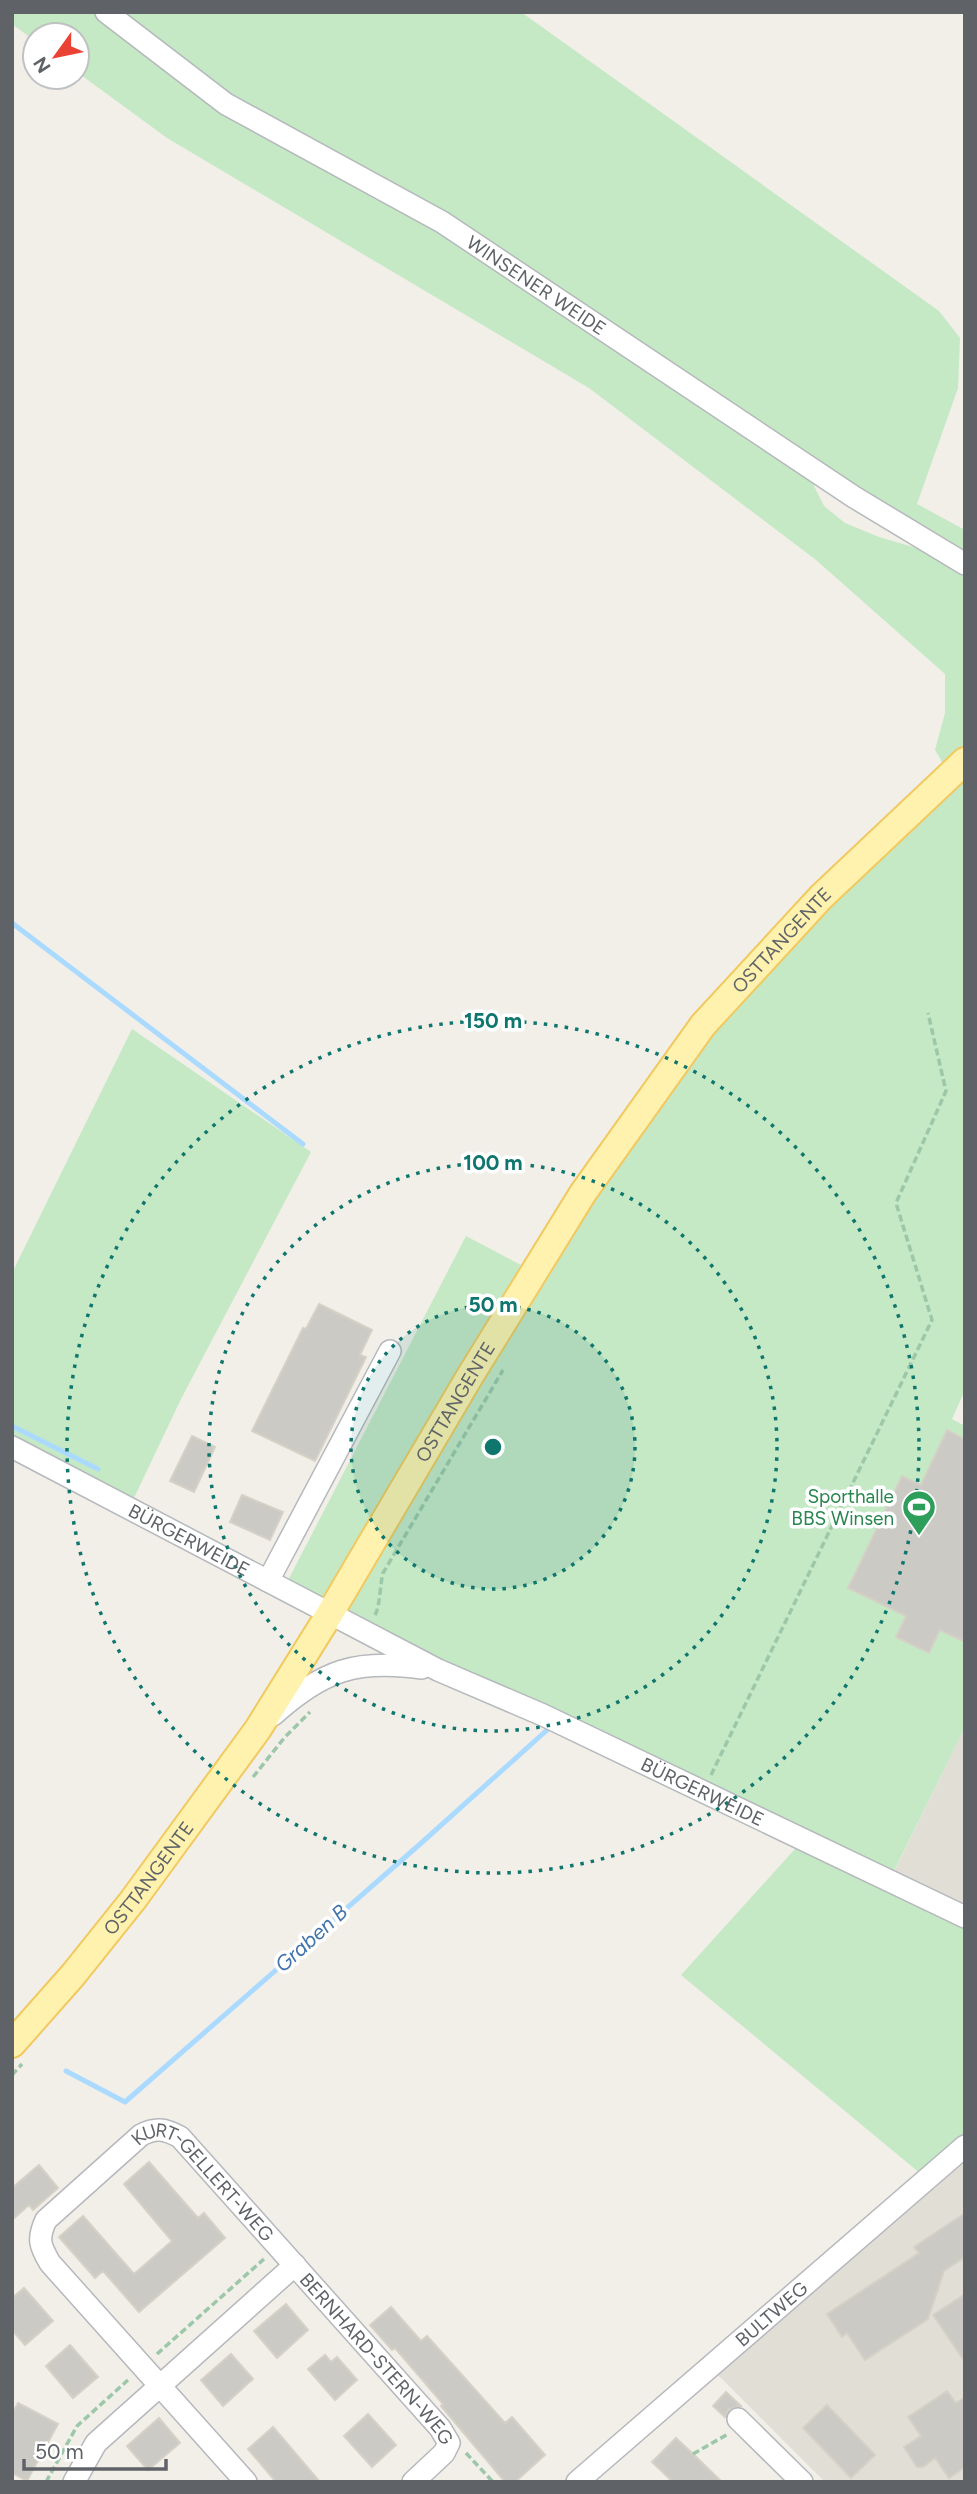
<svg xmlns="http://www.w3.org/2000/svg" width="977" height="2494" font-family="Figtree,sans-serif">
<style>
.education{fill:#e1ded6}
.green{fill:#c5e8c5}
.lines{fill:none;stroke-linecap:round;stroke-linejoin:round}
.stream{stroke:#aadaff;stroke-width:5}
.building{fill:#cccac5;stroke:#d6d1c6;stroke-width:2}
.minor-casing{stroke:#b5b8bc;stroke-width:24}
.major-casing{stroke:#f2c960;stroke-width:30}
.path{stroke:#9cc7a9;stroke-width:3.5;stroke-dasharray:7 3.5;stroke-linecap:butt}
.minor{stroke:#fff;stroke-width:21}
.major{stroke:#fff2af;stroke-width:26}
.ring{fill:none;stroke:#0f766e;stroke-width:3.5;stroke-dasharray:3.5 7}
.labels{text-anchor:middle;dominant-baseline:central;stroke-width:7;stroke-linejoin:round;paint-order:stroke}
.street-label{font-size:19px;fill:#5f6368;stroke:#fff}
.leisure-label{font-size:19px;fill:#27864d;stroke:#fff;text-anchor:end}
.water-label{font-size:21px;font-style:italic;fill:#4174aa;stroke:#fff}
.centre{fill:#0f766e;stroke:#fff;stroke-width:3.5}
.ring-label{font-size:21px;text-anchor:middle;font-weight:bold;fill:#0f766e;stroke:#fff;stroke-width:7;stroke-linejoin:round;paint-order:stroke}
</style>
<rect width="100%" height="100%" fill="#f1efe8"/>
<path class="education" d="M965,1727V1917L890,1880Z
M965,2146V2482H825L710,2367Z"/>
<path class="green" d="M12,12H521L939,311L960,338L958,388L917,504L965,530V550L824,467L814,486L824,506L845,523L879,537L920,549L965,572V746L944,765L935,750L945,713V674L816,560L589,388L167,138L77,72V35H35V41L12,24Z
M965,761V1390L952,1419L965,1426V1727L890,1879L965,1917V2146L927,2179L681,1975L804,1839L283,1590L466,1236L534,1272L703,1025Z
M132,1029L311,1152L181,1399L133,1500L12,1439V1273Z"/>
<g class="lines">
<path class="stream" d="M12,923L303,1144
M12,1426L98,1469
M66,2071L125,2102L419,1845L547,1730"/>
</g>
<path class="building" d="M319,1304L372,1330L360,1355L366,1357L315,1461L252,1431L303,1328L306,1329Z
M947,1430L965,1439V1642L940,1630L929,1653L896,1637L906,1616L848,1588L902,1476L921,1485Z
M192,1436L215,1447L194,1492L170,1481Z
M242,1495L283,1512L270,1540L230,1522Z
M149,2162L198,2218L204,2213L225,2238L139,2312L103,2271L95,2278L59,2237L83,2216L134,2274L172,2241L124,2184Z
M39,2165L58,2188L33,2210L29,2205L12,2220V2188Z
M965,2213V2257L944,2271L928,2319L865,2360L847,2333L842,2337L827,2314L919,2253L914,2247Z
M24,2288L53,2321L25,2345L12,2330V2298Z
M965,2294V2362L933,2315Z
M286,2304L308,2330L277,2358L254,2331Z
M391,2307L421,2341L427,2336L505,2423L512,2417L545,2455L515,2482H505L441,2406L443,2404L395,2348L392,2350L370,2325Z
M70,2345L98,2377L73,2398L46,2366Z
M231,2354L253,2379L223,2406L201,2380Z
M325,2355L331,2362L337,2357L357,2380L335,2400L308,2369Z
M947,2391L956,2403L965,2397V2467L949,2478L935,2458L923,2467H917L904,2447L921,2436L908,2417Z
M726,2392L741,2406L729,2409L725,2417L713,2406Z
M18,2403L58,2424L27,2481L12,2473V2414Z
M827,2405L875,2455L851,2478L803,2428Z
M368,2414L396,2445L372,2467L344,2436Z
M159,2418L180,2443L148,2470L127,2446Z
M273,2427L320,2482H276L248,2449Z
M676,2438L693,2454L722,2482H673L652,2462Z"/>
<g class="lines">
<g class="minor-casing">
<g id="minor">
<path id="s1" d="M106,12L226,104L442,222L854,497L965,564"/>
<path id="s2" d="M12,1447L438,1670L543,1715L965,1917"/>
<path d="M268,1581L390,1351"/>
<path d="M273,1715C323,1670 356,1659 422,1668"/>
<path d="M738,2419L802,2482"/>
<path d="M74,2482L96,2443L295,2265"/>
<path id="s3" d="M246,2482L50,2263C40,2246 37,2239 46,2220L141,2135C156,2127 165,2129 180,2137L440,2428L449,2443L444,2453L413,2482"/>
<path id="s4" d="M577,2482L965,2146"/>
</g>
</g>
<g class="major-casing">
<g id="major">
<path id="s5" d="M12,2044L73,1975L133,1900L258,1729L329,1615L470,1376L583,1193L703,1025L821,897L965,761"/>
</g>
</g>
<path class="path" d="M375,1615C380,1607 380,1584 383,1573L503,1370
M711,1775L932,1320L896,1203L946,1091L928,1013
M253,1777L285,1737L310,1712
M12,2075L22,2064
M157,2354L264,2259
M466,2453L493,2482
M693,2454L728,2434
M46,2482L77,2426L128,2380"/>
<use href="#minor" class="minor"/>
<use href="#major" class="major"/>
</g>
<circle cx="493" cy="1447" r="142" fill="#0f766e" fill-opacity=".12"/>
<g class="ring">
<circle cx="493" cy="1447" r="142"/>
<circle cx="493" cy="1447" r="284"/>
<circle cx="493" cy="1447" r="426"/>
</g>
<defs>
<g id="stadium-pin" transform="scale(1.75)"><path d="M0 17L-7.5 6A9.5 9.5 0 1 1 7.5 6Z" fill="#2e9e5b" stroke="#fff"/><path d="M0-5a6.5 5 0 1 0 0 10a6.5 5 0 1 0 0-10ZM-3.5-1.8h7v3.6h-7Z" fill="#fff"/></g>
</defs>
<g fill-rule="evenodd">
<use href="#stadium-pin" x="919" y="1507"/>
</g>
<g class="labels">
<g class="street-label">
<text stroke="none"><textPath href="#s1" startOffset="511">WINSENER WEIDE</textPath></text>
<text stroke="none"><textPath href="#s5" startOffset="1349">OSTTANGENTE</textPath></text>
<text stroke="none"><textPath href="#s5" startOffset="782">OSTTANGENTE</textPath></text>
<text stroke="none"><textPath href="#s2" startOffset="200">BÜRGERWEIDE</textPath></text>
<text stroke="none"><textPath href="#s2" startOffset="772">BÜRGERWEIDE</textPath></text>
<text stroke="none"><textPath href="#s5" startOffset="215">OSTTANGENTE</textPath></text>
<text stroke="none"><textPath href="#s3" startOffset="551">KURT-GELLERT-WEG</textPath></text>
<text stroke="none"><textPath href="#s4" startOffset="257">BULTWEG</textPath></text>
<text stroke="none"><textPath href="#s3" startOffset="805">BERNHARD-STERN-WEG</textPath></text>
</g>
<g class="leisure-label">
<text x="894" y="1496">Sporthalle<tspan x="894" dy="22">BBS Winsen</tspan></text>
</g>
<g class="water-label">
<text transform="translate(311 1938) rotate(-42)">Graben B</text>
</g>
</g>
<circle cx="493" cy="1447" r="10" class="centre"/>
<g class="ring-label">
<text x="493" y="1028">150 m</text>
<text x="493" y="1170">100 m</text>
<text x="493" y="1312">50 m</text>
</g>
<rect width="977" height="2494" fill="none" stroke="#5f6368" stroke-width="28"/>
<g transform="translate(56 56) rotate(237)"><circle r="33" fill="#ffffff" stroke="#bfc1c3" stroke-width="2"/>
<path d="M0-5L12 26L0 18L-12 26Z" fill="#ea4335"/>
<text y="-10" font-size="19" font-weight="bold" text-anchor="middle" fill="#5f6368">N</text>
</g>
<path d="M24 2459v10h142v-10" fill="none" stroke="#5f6368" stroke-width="3.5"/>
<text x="35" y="2459" font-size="21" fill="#5f6368" stroke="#ffffff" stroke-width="5" paint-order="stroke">50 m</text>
</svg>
